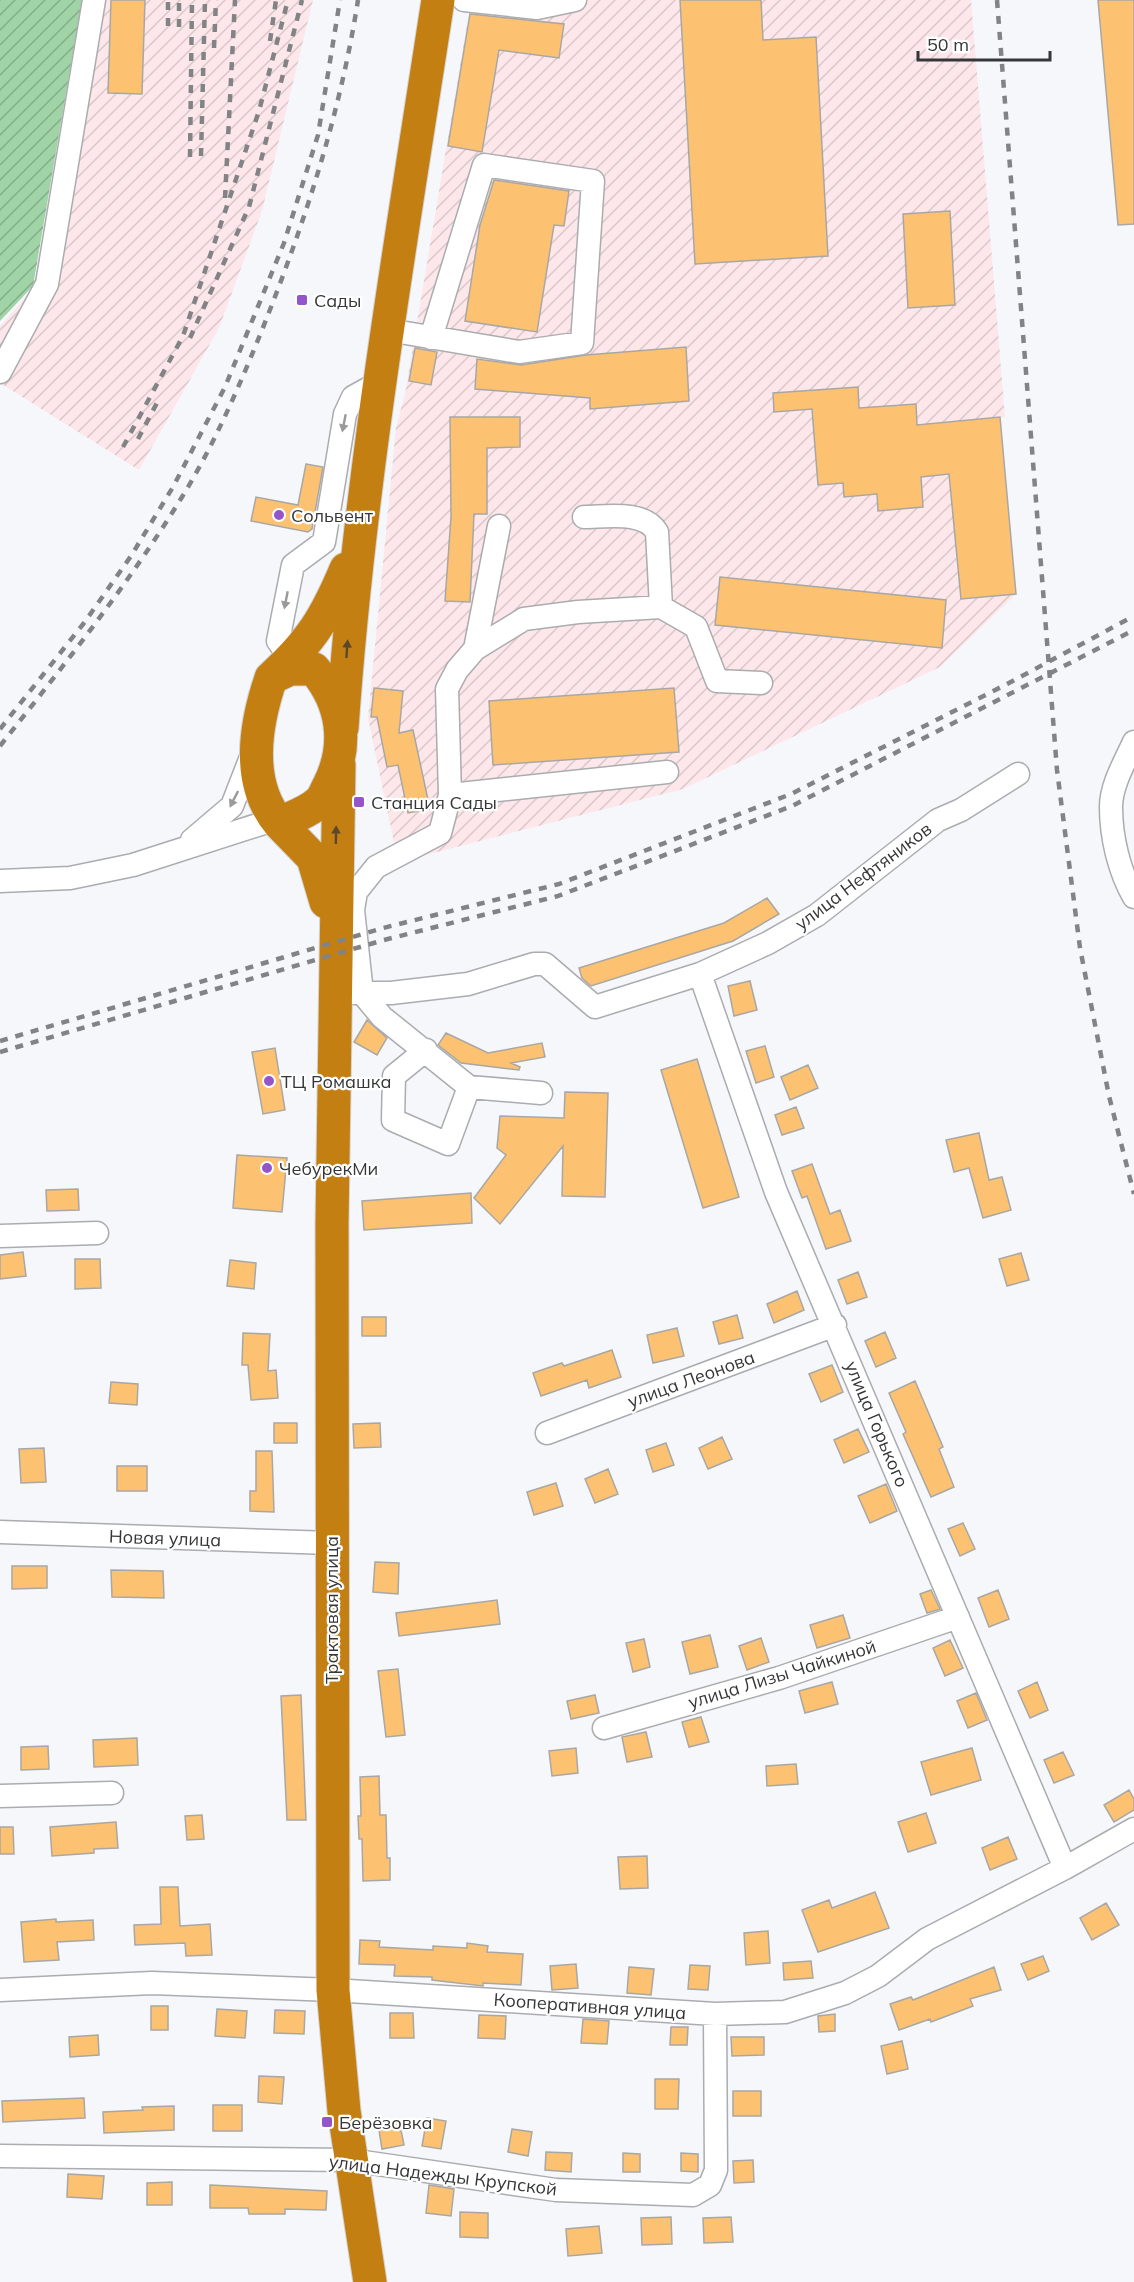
<svg xmlns="http://www.w3.org/2000/svg" width="1134" height="2282" font-family="Mulish,sans-serif">
<style>
.industrial{fill:url(#industrial-furrows)}
.garden{fill:url(#garden-furrows)}
.building{fill:#fcc272;stroke:#a9a7a4;stroke-width:1.5}
.lines{fill:none;stroke-linecap:round;stroke-linejoin:round}
.minor-casing{stroke:#abacaf;stroke-width:25}
.highway-casing{stroke:#d3d3d3;stroke-width:35}
.minor{stroke:#fff;stroke-width:22}
.highway{stroke:#c47f13;stroke-width:33}
.rail{stroke:#828385;stroke-width:4.5;stroke-dasharray:8 8;stroke-linecap:butt}
.oneway{fill:#9a9a9b}
.oneway2{fill:#59482e}
.poi-dot{fill:#9454ca;stroke:#fff;stroke-width:2}
.labels{text-anchor:middle;dominant-baseline:central;stroke-width:4.5;stroke-linejoin:round;paint-order:stroke}
.poi-label{font-size:18px;fill:#353637;stroke:#fff;text-anchor:start}
.street-label{font-size:18px;fill:#353637;stroke:#fff}
</style>
<defs>
<pattern id="industrial-furrows" width="10" height="10" patternUnits="userSpaceOnUse" patternTransform="scale(1.5)"><rect width="10" height="10" fill="#fde7eb"/><path d="M-1 1l2-2M0 10L10 0M9 11l2-2" fill="none" stroke="#d9c7ca"/></pattern>
<pattern id="garden-furrows" width="10" height="10" patternUnits="userSpaceOnUse" patternTransform="scale(1.5)"><rect width="10" height="10" fill="#a0d4a6"/><path d="M-1 1l2-2M0 10L10 0M9 11l2-2" fill="none" stroke="#83ad88"/></pattern>
</defs>
<rect width="100%" height="100%" fill="#f6f7fb"/>
<path class="industrial" d="M85,0H313L262,211L219,328L139,470L0,383V326L33,289Z
M471,0H971L1005,417L1000,418L1016,594L940,667L683,789L398,862L368,718L396,428L405,394Z"/>
<path class="garden" d="M0,0H82L33,286L0,321Z"/>
<path class="building" d="M111,0H145L142,94L108,93Z
M680,0H761L763,40L816,37L828,256L695,264Z
M1098,0H1134V224L1118,225Z
M470,14L564,24L559,58L499,50L482,152L448,146Z
M494,180L569,191L564,226L554,225L537,332L465,321L480,225Z
M950,211L955,305L908,308L903,214Z
M686,347L689,401L590,409V398L475,389L477,359L521,365L586,355Z
M415,348L437,352L431,385L409,381Z
M858,387L859,408L916,404L917,425L1000,417L1016,594L961,599L949,474L921,477L923,507L878,511L877,494L844,497L843,483L818,485L812,409L774,412L773,393Z
M450,417H520V447L487,448V514H474L470,602L445,601L451,517Z
M306,464L323,467L312,529L308,532L251,521L256,497L298,505Z
M720,577L946,600L942,648L715,625Z
M374,688L403,691L399,733L413,730L430,809L408,813L398,765L387,767L377,717H371Z
M674,688L679,752L493,765L489,701Z
M767,898L779,914L733,941L591,986L582,978L579,968L724,923Z
M750,981L757,1010L734,1016L728,986Z
M367,1020L387,1038L377,1055L354,1042Z
M446,1033L488,1053L542,1043L545,1057L511,1063L520,1067L519,1070L461,1063L438,1045Z
M765,1046L774,1077L756,1083L746,1051Z
M275,1048L285,1110L263,1114L252,1052Z
M697,1059L739,1197L703,1208L661,1070Z
M808,1065L818,1088L790,1100L781,1077Z
M565,1092L608,1093L605,1197L562,1196L563,1146L500,1224L474,1198L506,1155L497,1148L500,1116L564,1118Z
M796,1107L804,1128L782,1135L775,1115Z
M979,1133L989,1180L1002,1177L1011,1210L983,1218L969,1168L954,1172L946,1140Z
M237,1155L287,1158L282,1212L233,1208Z
M812,1164L830,1214L840,1210L851,1241L826,1249L807,1196L802,1198L792,1171Z
M78,1189L79,1210L47,1211L46,1190Z
M471,1193L472,1223L364,1230L362,1201Z
M23,1252L26,1276L0,1279V1255Z
M1021,1253L1029,1280L1007,1286L999,1259Z
M75,1259H100L101,1288L75,1289Z
M230,1260L256,1263L254,1289L227,1286Z
M858,1272L867,1297L847,1304L838,1280Z
M797,1291L804,1310L774,1323L767,1304Z
M737,1315L743,1338L719,1344L713,1322Z
M362,1317H386V1336H362Z
M677,1328L684,1356L653,1363L647,1335Z
M885,1332L896,1358L876,1367L865,1341Z
M243,1333L270,1334L268,1371L276,1370L278,1398L251,1400L248,1365H242Z
M612,1350L621,1377L589,1388L587,1380L541,1396L533,1373L562,1363L564,1366Z
M832,1365L843,1392L821,1402L809,1374Z
M915,1381L943,1447L939,1449L954,1487L931,1497L903,1434L906,1432L889,1393Z
M111,1382L138,1384L137,1405L109,1403Z
M274,1423H297V1443H274Z
M380,1423L381,1447L354,1448L353,1424Z
M858,1429L869,1452L844,1463L834,1440Z
M722,1437L732,1459L708,1469L699,1448Z
M666,1443L674,1465L653,1472L646,1450Z
M44,1448L46,1482L21,1483L19,1449Z
M256,1451H272L274,1512L250,1511V1491H256Z
M117,1466H147V1491H117Z
M608,1469L618,1494L595,1503L585,1479Z
M556,1483L563,1506L534,1515L527,1492Z
M886,1484L897,1511L870,1523L858,1496Z
M963,1523L975,1549L960,1556L948,1529Z
M375,1562L399,1563L398,1594L373,1592Z
M12,1566H47V1588L12,1589Z
M111,1570L163,1571L164,1598L112,1597Z
M931,1590L940,1609L927,1613L920,1594Z
M998,1590L1009,1619L989,1627L978,1598Z
M497,1600L500,1624L399,1636L396,1613Z
M843,1615L850,1638L817,1648L810,1625Z
M710,1635L718,1667L690,1674L682,1642Z
M761,1638L769,1662L747,1670L739,1646Z
M644,1639L650,1667L633,1672L626,1643Z
M950,1640L963,1668L945,1676L933,1648Z
M398,1669L405,1735L386,1737L378,1671Z
M832,1682L838,1704L805,1713L799,1691Z
M1037,1682L1048,1710L1030,1718L1018,1691Z
M976,1693L987,1720L968,1728L957,1701Z
M301,1695L306,1820H287L281,1696Z
M595,1695L599,1713L571,1719L567,1701Z
M701,1717L709,1742L689,1747L682,1722Z
M646,1732L652,1757L627,1762L622,1737Z
M137,1738L138,1765L94,1767L93,1740Z
M48,1746L49,1769L21,1770V1747Z
M576,1748L578,1773L552,1776L549,1751Z
M972,1748L981,1780L931,1795L921,1762Z
M1063,1752L1074,1775L1054,1783L1044,1760Z
M796,1764L798,1784L767,1786L766,1766Z
M379,1776L380,1815H386L387,1858H390V1880L363,1881L362,1839H359L358,1816H361L360,1777Z
M1129,1790L1134,1799V1810L1114,1822L1104,1805Z
M926,1813L936,1843L908,1852L898,1822Z
M202,1815L204,1839L187,1840L185,1816Z
M116,1822L118,1848L94,1849V1853L52,1856L50,1827Z
M0,1827H13L14,1854H0Z
M1008,1837L1017,1859L990,1870L982,1848Z
M647,1856L648,1888L620,1889L618,1857Z
M160,1887H178L180,1926L210,1924L212,1955L186,1956L185,1943L135,1945L134,1925L161,1924Z
M875,1892L889,1928L818,1952L802,1910L829,1900L832,1908Z
M1106,1903L1119,1925L1092,1940L1080,1918Z
M56,1919V1922L93,1920L94,1940L57,1942L59,1960L24,1962L21,1922Z
M768,1931L770,1963L746,1965L744,1933Z
M360,1940L380,1941L379,1947L433,1950V1946L467,1948V1943L488,1946L487,1952L523,1954L521,1985L483,1983V1986L432,1980V1977L394,1976L395,1965L359,1964Z
M1043,1956L1049,1971L1028,1980L1021,1964Z
M811,1961L813,1978L784,1980L783,1963Z
M576,1964L578,1988L552,1990L550,1966Z
M690,1965L710,1966L708,1990L688,1989Z
M629,1967L654,1969L651,1995L627,1993Z
M994,1967L1001,1990L970,1999L973,2006L931,2022L930,2019L899,2030L890,2004L911,1997L913,2000Z
M151,2006H168V2030H151Z
M217,2009L247,2011L245,2038L215,2036Z
M275,2010L305,2011L304,2034L274,2033Z
M390,2013H413L414,2038H390Z
M835,2014V2031L819,2032L818,2016Z
M479,2015L506,2016L505,2039L478,2038Z
M583,2019L609,2021L607,2044L581,2043Z
M671,2027H688L687,2045H670Z
M98,2035L99,2055L70,2057L69,2037Z
M731,2037H764V2055L732,2056Z
M902,2041L908,2069L887,2074L881,2046Z
M259,2076L284,2077L282,2104L258,2102Z
M655,2079H679L678,2109H655Z
M733,2091H761V2116H733Z
M84,2098L85,2118L3,2122L2,2101Z
M213,2105H242V2131H213Z
M174,2106V2130L104,2133L103,2112L143,2110L142,2107Z
M427,2118L446,2121L441,2149L422,2146Z
M399,2120L404,2145L382,2149L378,2124Z
M512,2129L532,2132L528,2156L508,2152Z
M546,2152L572,2153L571,2172L545,2170Z
M623,2153L640,2154V2172H623Z
M681,2153L698,2154V2172L681,2171Z
M753,2160L754,2182L734,2183L733,2161Z
M68,2174L104,2176L102,2199L67,2197Z
M172,2182V2205H147V2183Z
M210,2185L327,2191L326,2210L285,2209V2214H249L248,2208H210Z
M429,2185L454,2189L451,2216L426,2213Z
M460,2212L488,2213V2238L460,2237Z
M671,2217L672,2244L642,2245L641,2218Z
M731,2217L733,2242L704,2243L703,2218Z
M599,2226L602,2253L568,2256L566,2229Z"/>
<g class="lines">
<g class="minor-casing">
<path id="minor" d="M464,0L537,8L575,0
M388,330L519,352L582,343L593,181L484,165L431,338
M0,372L47,284L94,0
M584,517C606,517 644,510 657,532L661,607
M475,649L499,526
M291,659L278,641L293,565L324,542L345,414L353,397L380,382
M1134,742C1125,762 1111,785 1111,807C1111,837 1119,871 1134,897
M450,795L667,772
M192,840L232,806L253,752
M0,881L70,878L133,865L276,819
M700,974L776,1192L1065,1868
M354,993H391L468,984L534,964H545L595,1007L700,974L768,943L817,915L938,820L961,810L1018,774
M426,1050L394,1076L393,1120L448,1144L469,1087
M541,1093L469,1087L382,1017L362,993L353,910L356,892L376,867L440,833L450,795L447,689L457,670L475,649L524,619L578,612L661,607L696,627L717,681L761,683
M0,1236L97,1233
M547,1433L835,1325
M0,1532L331,1543
M604,1728L779,1678L958,1617
M0,1796L112,1793
M0,1990L152,1983L333,1990L715,2014L785,2012L845,1993L878,1976L927,1939L1065,1868L1134,1829
M0,2156L350,2160L556,2190L693,2195L710,2185L716,2170L715,2014"/>
</g>
<g class="highway-casing">
<path id="highway" d="M290,669H314C343,703 349,745 329,785C326,790 324,797 320,801C309,812 293,817 279,823C245,782 255,725 271,678Z
M271,678C311,641 325,619 346,569
M342,728C359,484 401,242 438,0
M339,765L332,1224L333,1990L344,2111L370,2282
M279,823L313,858L326,902"/>
</g>
<use href="#minor" class="minor"/>
<use href="#highway" class="highway"/>
<path class="rail" d="M997,0L1057,770L1080,948L1109,1096L1134,1194
M168,26V0
M179,27V0
M270,41L276,0
M214,48L216,0
M201,156L205,0
M190,157L192,0
M225,198L235,0
M190,338L249,207L302,0
M138,439L159,399
M123,447L183,336L259,111L288,0
M0,729L84,623L131,556L173,487L225,387L284,243L318,135L340,0
M0,746C64,665 128,585 182,497C214,445 239,387 262,330C305,222 340,115 358,0
M0,1041L383,928L559,884L791,794L1007,684L1134,616
M0,1052L384,940L558,896L792,806L1134,630"/>
</g>
<defs><path id="oneway-solid" d="M-6-.8H1V-3.2L6.5 0L1 3.2V.8H-6Z" transform="scale(1.5)"/></defs>
<g class="oneway">
<use href="#oneway-solid" transform="translate(344 423) rotate(101)"/>
<use href="#oneway-solid" transform="translate(286 600) rotate(101)"/>
<use href="#oneway-solid" transform="translate(234 799) rotate(117)"/>
</g>
<g class="oneway2">
<use href="#oneway-solid" transform="translate(347 649) rotate(-86)"/>
<use href="#oneway-solid" transform="translate(336 835) rotate(-89)"/>
</g>
<g class="poi-dot">
<rect x="296" y="294" width="12" height="12" rx="3"/>
<circle cx="279" cy="515" r="6"/>
<rect x="353" y="796" width="12" height="12" rx="3"/>
<circle cx="269" cy="1081" r="6"/>
<circle cx="267" cy="1168" r="6"/>
<rect x="321" y="2116" width="12" height="12" rx="3"/>
</g>
<g class="labels">
<g class="poi-label">
<text x="314" y="300">Сады</text>
<text x="291" y="515">Сольвент</text>
<text x="371" y="802">Станция Сады</text>
<text x="281" y="1081">ТЦ Ромашка</text>
<text x="279" y="1168">ЧебурекМи</text>
<text x="339" y="2122">Берёзовка</text>
</g>
<g class="street-label">
<text transform="translate(863 876) rotate(-37)">улица Нефтяников</text>
<text transform="translate(691 1379) rotate(-20)">улица Леонова</text>
<text transform="translate(877 1424) rotate(67)">улица Горького</text>
<text transform="translate(165 1538) rotate(2)">Новая улица</text>
<text transform="translate(331 1610) rotate(-90)">Трактовая улица</text>
<text transform="translate(782 1674) rotate(-17)">улица Лизы Чайкиной</text>
<text transform="translate(590 2006) rotate(4)">Кооперативная улица</text>
<text transform="translate(443 2175) rotate(7)">улица Надежды Крупской</text>
</g>
</g>
<path d="M918 51v9h132v-9" fill="none" stroke="#353637" stroke-width="3"/>
<text x="927" y="51" font-size="18" fill="#353637" stroke="#ffffff" stroke-width="4.5" paint-order="stroke">50 m</text>
</svg>
